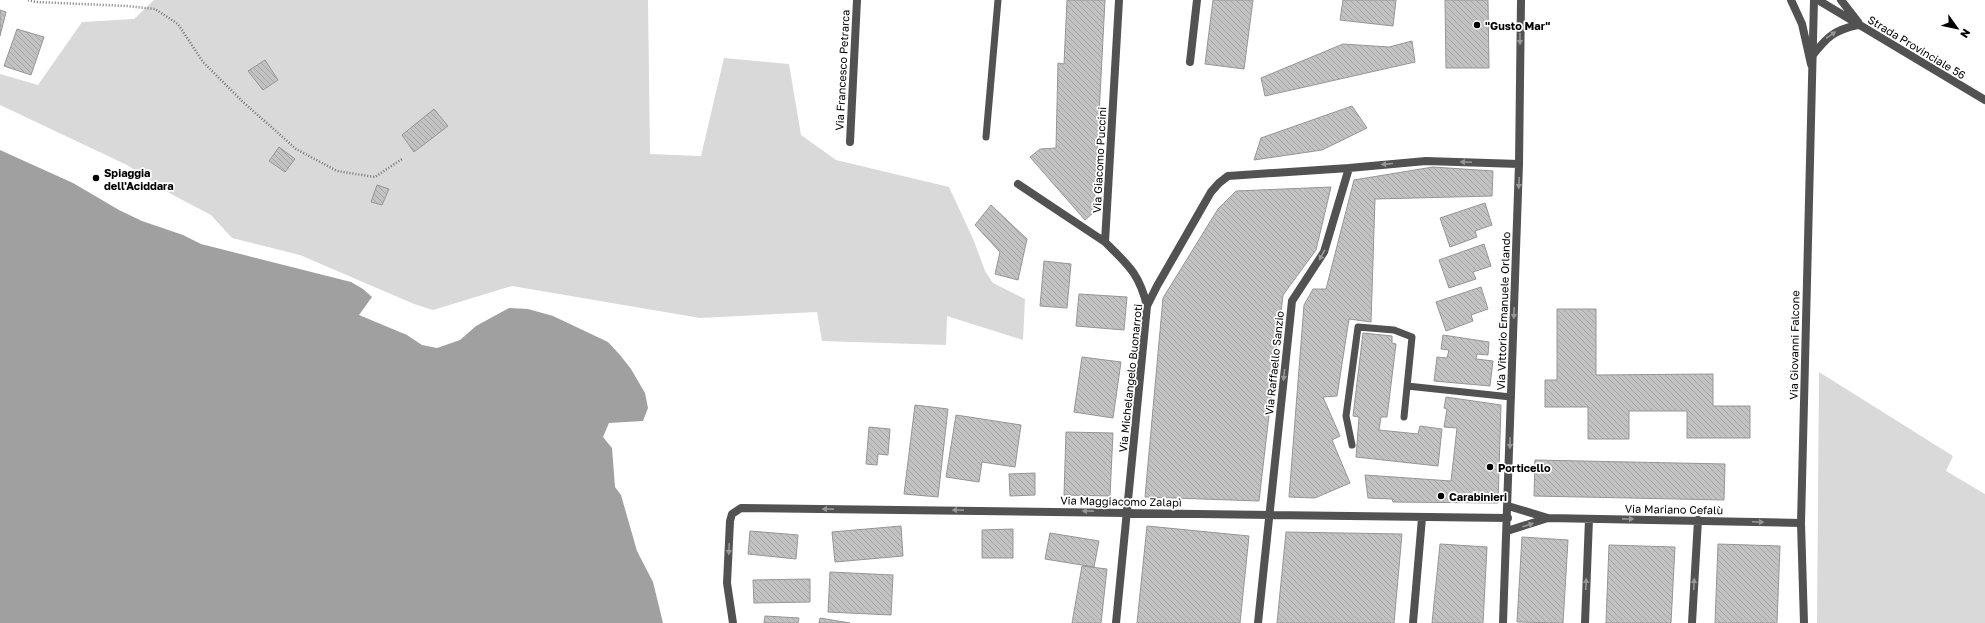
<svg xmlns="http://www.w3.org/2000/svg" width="1985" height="623" font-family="'Golos Text',sans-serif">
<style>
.green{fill:#d9d9d9}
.water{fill:#a0a0a0}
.building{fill:url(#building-back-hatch);stroke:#969696}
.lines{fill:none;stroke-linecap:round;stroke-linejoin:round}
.path{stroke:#747474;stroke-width:2.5;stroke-dasharray:1 2;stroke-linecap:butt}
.service{stroke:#525252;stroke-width:7}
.minor{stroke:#525252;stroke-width:8}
.tertiary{stroke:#525252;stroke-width:8}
.oneway{fill:#979797}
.poi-dot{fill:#000;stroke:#fff;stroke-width:1.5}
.labels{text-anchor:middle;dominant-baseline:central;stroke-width:3.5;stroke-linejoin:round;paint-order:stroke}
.poi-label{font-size:11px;font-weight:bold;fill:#000;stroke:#fff;text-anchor:start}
.street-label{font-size:11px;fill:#000;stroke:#fff}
</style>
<defs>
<pattern id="building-back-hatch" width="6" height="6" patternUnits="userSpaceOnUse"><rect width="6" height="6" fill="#c2c2c2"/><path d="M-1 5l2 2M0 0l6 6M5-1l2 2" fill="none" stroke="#a5a5a5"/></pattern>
</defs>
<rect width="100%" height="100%" fill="#fff"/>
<path class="green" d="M154,0H648L650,154L701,156L724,58L789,64L801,135L836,160L949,187L974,241L985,271L993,283L1025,299L1023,340L947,316L946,345L822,341L817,312L700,318L512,286L433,310L414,304L300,255L232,238L211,215L171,194L127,165L0,105V74L38,85L82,22L134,19Z
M1819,372L1953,456L1946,471L1985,494V623H1817Z"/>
<path class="water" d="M0,150L73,183L119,210L142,221L183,235L201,244L351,282L363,289L372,297L359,315L407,335L422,345L437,348L460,340L476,326L509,308L528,309L553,316L608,342L620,355L631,369L645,393L648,408L643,421L609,423L603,437L612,448L615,487L621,495L637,551L653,582L663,623H0Z"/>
<path class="building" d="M1067,0H1105L1094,212L1085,220L1030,157L1040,149L1056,148L1058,63L1064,64Z
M1213,0H1253L1244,69L1205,64Z
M1343,0H1396L1393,26L1340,20Z
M1445,0H1488L1489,68H1446Z
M0,10L6,12L0,36Z
M17,29L44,37L31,75L4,66Z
M1412,41L1415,62L1265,96L1261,78L1343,44L1389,47Z
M265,60L278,80L263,90L248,71Z
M1352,106L1367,128L1322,150L1254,160L1261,138Z
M434,109L448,126L414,152L402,135Z
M279,147L295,159L285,172L269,161Z
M1433,167L1493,171L1492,196L1375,199L1371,322L1349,319L1337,396L1323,397L1340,436L1332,440L1350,483L1315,498L1289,497L1304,305L1313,289H1326L1354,180Z
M377,185L389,189L382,205L371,202Z
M1331,187L1316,250L1283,295L1259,501L1145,497L1163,298L1218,209L1236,191Z
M1485,203L1492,225L1475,231L1477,237L1450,247L1440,218Z
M991,205L1027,239L1018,280L995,274L1000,252L975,225Z
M1484,244L1491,266L1473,272L1476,279L1449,288L1439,260Z
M1044,261L1071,264L1067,308L1040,306Z
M1481,287L1488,309L1471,315L1473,321L1446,331L1436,302Z
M1079,294L1127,297L1124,330L1076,326Z
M1557,309H1596V375L1713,374V406H1750V438H1687V411H1629V439H1588V407H1545V380H1557Z
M1363,333L1392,336V343L1396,344L1387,417H1381L1379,430L1418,434L1420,426L1442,429L1438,466L1356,457L1359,417L1353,416Z
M1443,335L1489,342L1488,355L1477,354L1476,359L1493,361L1490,386L1434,381L1437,357L1447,358L1449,350L1441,349Z
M1082,357L1121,362L1113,418L1074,412Z
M1446,397L1501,405L1498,503L1393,502L1392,499L1368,498L1365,475L1451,481L1457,428L1444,427L1447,409L1444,408Z
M915,405L948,409L938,497L904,494Z
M956,415L1021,425L1015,467L982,462L979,482L946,477Z
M869,427L890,429L888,455L878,454L877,465L866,464Z
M1066,432L1113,433L1110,496L1064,495Z
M1535,460L1725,464L1724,500L1534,496Z
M1035,473V495L1010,496L1009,474Z
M901,526L903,556L835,562L832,532Z
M1147,526L1249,536L1240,623H1137Z
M1013,529V558H982V530Z
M750,531L798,535L796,559L748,554Z
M1286,532L1402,534L1394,623H1277Z
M1050,533L1099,541L1094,567L1045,559Z
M1522,537L1568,540L1563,623L1517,622Z
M1440,544L1487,547L1483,623H1432Z
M1718,544L1780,546L1777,623H1715Z
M1609,545L1675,547L1671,623H1606Z
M1082,566L1107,569L1101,623H1072Z
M830,572L893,575L891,615L828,612Z
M810,579V602L754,603L753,580Z
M765,616L799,618L798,623H764Z
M820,618L850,623H819Z"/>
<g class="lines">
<path class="path" d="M28,0L36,2L127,6L155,9L178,24L203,62L242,101L296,149L337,171L375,177L402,159"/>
<path class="service" d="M986,137L998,0
M1407,386L1511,397
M1352,445L1346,416L1358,327L1394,330L1412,337L1404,417"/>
<path class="minor" d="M1119,0L1105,242C1128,265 1139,273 1147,306
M1791,0L1802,24L1811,64
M1818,0L1985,100
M1841,0L1858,22
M1812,56C1827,37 1834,30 1858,25
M1190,62L1197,0
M850,142L857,0
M1018,184L1105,242
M1508,506L1548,518L1801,523
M1507,531L1548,518
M733,623L727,583L730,521L732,514L741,508L1508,518
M1116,623L1147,306L1157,286L1211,192L1219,183L1228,176L1349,168
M1258,623L1292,301L1324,252L1349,168L1426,161L1519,164
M1413,623L1422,518
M1503,623L1519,164L1521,0
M1585,623L1589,519
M1692,623L1698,520"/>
<path class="tertiary" d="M1804,623L1801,523L1814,0"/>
</g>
<defs><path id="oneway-solid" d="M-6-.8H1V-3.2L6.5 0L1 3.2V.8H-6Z"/></defs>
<g class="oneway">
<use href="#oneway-solid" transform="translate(1831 35) rotate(-34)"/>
<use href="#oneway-solid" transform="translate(1520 39) rotate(90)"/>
<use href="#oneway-solid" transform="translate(1466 162) rotate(-178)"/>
<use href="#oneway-solid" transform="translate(1387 164) rotate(175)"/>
<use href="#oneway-solid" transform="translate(1519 183) rotate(92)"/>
<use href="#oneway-solid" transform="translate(1322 255) rotate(119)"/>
<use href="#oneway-solid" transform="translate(1514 313) rotate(92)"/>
<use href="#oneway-solid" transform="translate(1284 375) rotate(96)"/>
<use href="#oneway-solid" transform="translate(1510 443) rotate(91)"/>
<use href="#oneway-solid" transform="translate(828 509) rotate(-179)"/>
<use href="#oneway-solid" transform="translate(958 510) rotate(-179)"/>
<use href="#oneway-solid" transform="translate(1088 511) rotate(-179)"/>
<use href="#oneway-solid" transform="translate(1628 519) rotate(1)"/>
<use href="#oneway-solid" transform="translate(1758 522) rotate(2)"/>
<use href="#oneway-solid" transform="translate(1528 525) rotate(-18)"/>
<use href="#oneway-solid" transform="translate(729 549) rotate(93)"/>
<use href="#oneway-solid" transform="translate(1586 584) rotate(-88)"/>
<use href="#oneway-solid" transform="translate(1694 584) rotate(-87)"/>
</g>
<g class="poi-dot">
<circle cx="1477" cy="25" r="4"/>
<circle cx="96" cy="178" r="4"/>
<circle cx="1490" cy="467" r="4"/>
<circle cx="1441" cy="496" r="4"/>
</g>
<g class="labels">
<g class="poi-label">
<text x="1485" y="25">"Gusto Mar"</text>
<text x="104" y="172">Spiaggia<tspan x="104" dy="13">dell'Aciddara</tspan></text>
<text x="1498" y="467">Porticello</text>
<text x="1449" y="496">Carabinieri</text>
</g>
<g class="street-label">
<text transform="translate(1917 47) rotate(31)">Strada Provinciale 56</text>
<text transform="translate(842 70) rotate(-87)">Via Francesco Petrarca</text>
<text transform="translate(1099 160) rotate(-87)">Via Giacomo Puccini</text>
<text transform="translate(1503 311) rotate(-88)">Via Vittorio Emanuele Orlando</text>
<text transform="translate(1794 345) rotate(-89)">Via Giovanni Falcone</text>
<text transform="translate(1274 363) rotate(-84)">Via Raffaello Sanzio</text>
<text transform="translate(1130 378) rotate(-84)">Via Michelangelo Buonarroti</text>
<text transform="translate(1121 501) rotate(1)">Via Maggiacomo Zalapì</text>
<text transform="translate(1674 509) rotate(1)">Via Mariano Cefalù</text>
</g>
</g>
<g transform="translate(1957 28) rotate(123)" stroke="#ffffff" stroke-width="3" paint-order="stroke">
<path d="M0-3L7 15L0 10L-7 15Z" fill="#000000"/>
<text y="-6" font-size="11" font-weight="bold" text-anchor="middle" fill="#000000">N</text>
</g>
</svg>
